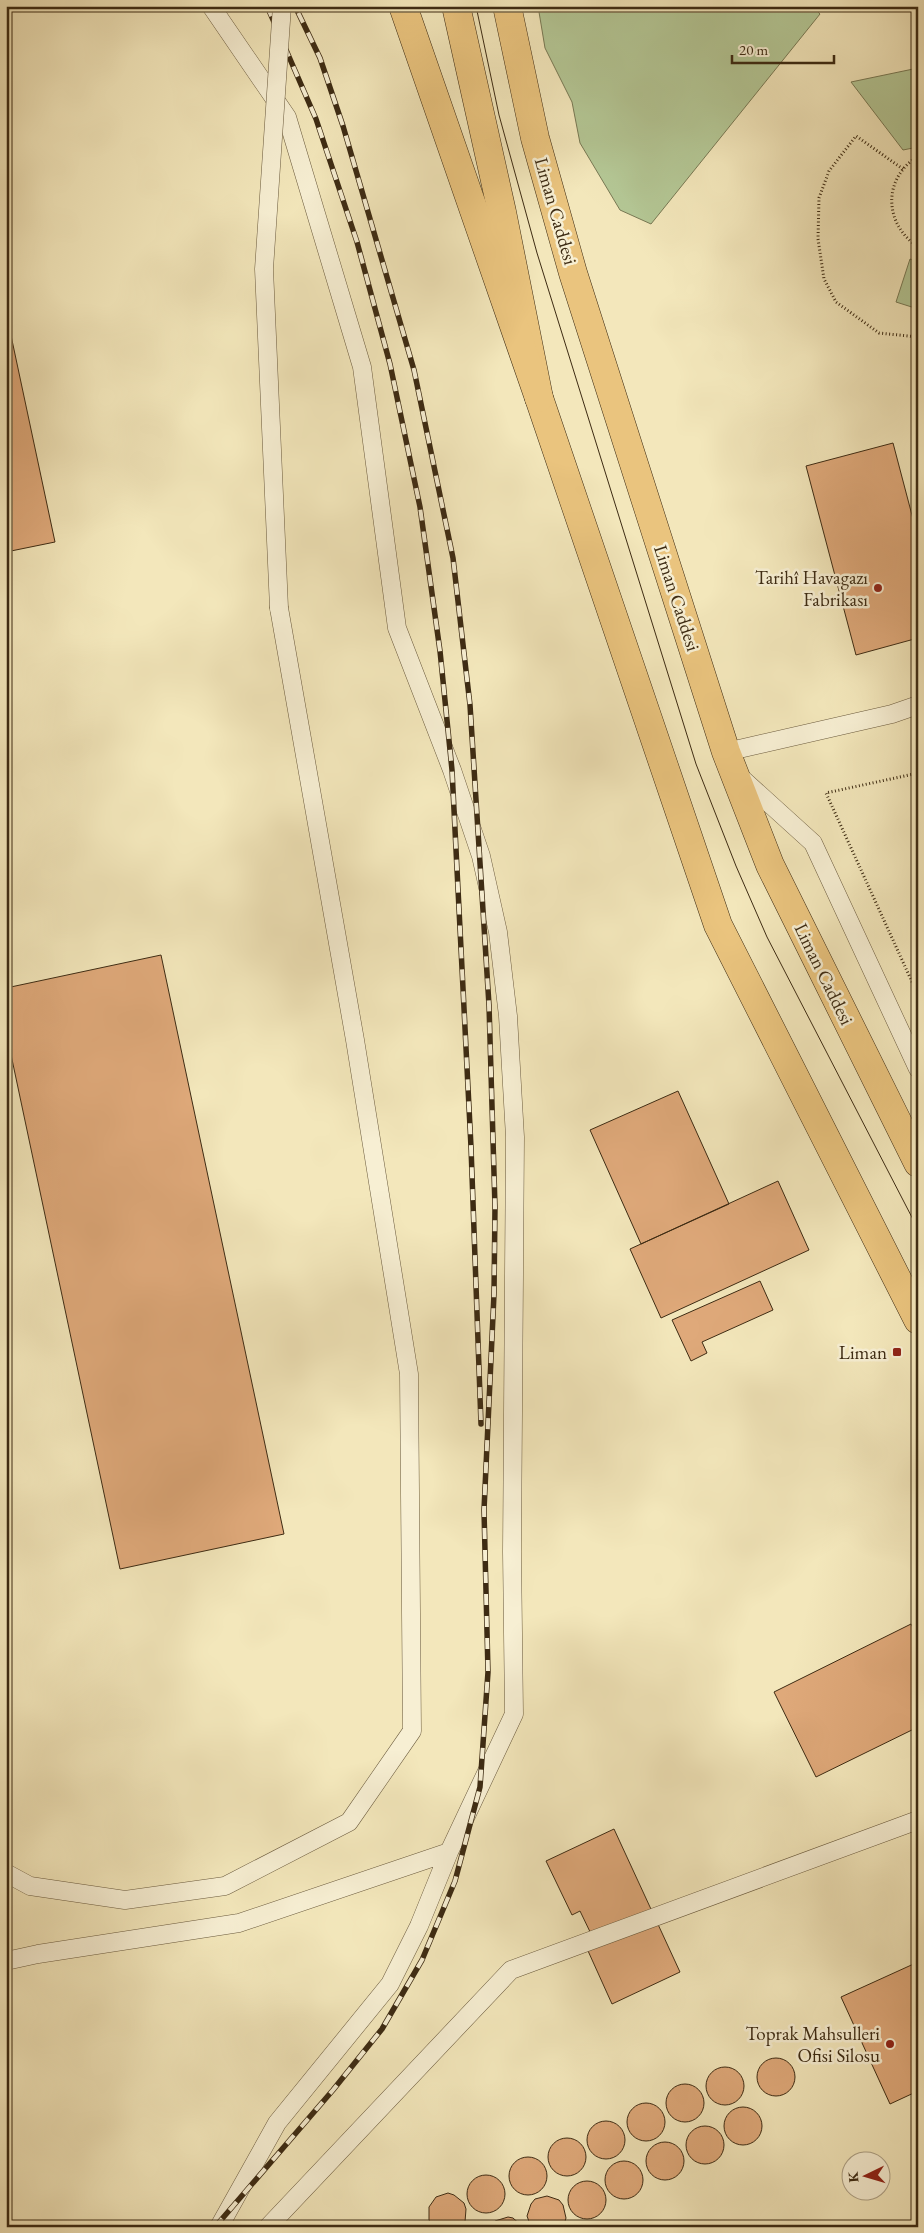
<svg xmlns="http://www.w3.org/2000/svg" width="924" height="2233" font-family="'EB Garamond',serif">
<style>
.green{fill:#b4c795;stroke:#787954}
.building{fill:#dfa97a;stroke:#3d2b13}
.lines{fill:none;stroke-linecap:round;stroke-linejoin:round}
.service-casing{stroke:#6a5a3d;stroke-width:19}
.primary-casing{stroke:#3d2b13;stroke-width:29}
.trunk-casing{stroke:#3d2b13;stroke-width:29}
.path{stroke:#3d2b13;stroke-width:3;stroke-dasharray:1 2.5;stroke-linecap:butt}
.service{stroke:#f7efd3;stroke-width:18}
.primary{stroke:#eac47e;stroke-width:28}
.trunk{stroke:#eac47e;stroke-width:28}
.tram{stroke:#3d2b13;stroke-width:1}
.rail-casing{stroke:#3d2b13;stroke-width:5.5}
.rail{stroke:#f7efd3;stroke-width:4;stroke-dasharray:11;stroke-linecap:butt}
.service-bridge-casing{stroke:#6a5a3d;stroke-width:19;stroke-linecap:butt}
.service-bridge{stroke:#f7efd3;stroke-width:18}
.poi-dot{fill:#8f2418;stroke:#f7efd3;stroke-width:2}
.labels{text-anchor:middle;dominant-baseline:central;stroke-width:5;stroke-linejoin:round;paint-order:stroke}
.street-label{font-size:19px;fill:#3d2b13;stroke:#f7efd3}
.poi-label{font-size:19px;fill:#3d2b13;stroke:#f7efd3;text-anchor:end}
</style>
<rect width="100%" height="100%" fill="#f3e7bb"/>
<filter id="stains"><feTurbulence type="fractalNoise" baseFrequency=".004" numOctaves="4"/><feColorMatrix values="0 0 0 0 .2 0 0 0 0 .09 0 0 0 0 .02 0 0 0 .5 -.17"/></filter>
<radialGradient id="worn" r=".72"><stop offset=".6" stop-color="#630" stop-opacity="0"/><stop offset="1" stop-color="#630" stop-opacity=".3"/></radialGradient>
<path class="green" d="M538,6H812L820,14L651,224L620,210L580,143L572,102L545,48Z
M918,68V147L903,150L851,82Z
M910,259L918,262V309L896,302Z"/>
<path class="building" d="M6,312L55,542L6,552Z
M893,443L918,538V638L856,655L806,466Z
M161,955L284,1534L120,1569L6,1031V988Z
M678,1091L729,1204L641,1244L590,1130Z
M778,1181L809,1250L661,1318L630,1249Z
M760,1281L773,1310L702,1342L707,1353L691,1361L672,1320Z
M911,1624L918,1637V1727L816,1777L774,1692Z
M614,1829L680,1972L612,2004L584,1942L593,1938L580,1911L572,1915L546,1861Z
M918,1962V2091L890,2104L841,1997Z
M757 2077a19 19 0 1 1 38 0a19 19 0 1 1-38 0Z
M706 2086a19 19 0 1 1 38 0a19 19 0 1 1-38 0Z
M666 2103a19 19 0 1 1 38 0a19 19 0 1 1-38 0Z
M627 2122a19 19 0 1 1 38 0a19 19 0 1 1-38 0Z
M724 2126a19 19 0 1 1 38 0a19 19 0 1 1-38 0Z
M587 2140a19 19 0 1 1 38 0a19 19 0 1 1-38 0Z
M686 2145a19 19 0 1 1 38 0a19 19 0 1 1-38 0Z
M548 2157a19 19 0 1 1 38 0a19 19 0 1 1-38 0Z
M646 2161a19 19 0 1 1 38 0a19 19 0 1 1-38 0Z
M509 2176a19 19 0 1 1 38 0a19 19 0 1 1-38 0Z
M605 2180a19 19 0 1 1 38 0a19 19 0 1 1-38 0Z
M467 2194a19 19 0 1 1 38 0a19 19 0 1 1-38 0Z
M568 2200a19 19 0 1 1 38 0a19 19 0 1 1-38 0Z
M448,2193L454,2195L464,2203L466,2209L465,2222L461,2227H433L429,2220V2207L436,2197Z
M547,2196L559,2200L563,2205L566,2218L564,2225L562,2227H531L527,2216L531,2204L535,2199Z
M508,2217L513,2218L523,2227H490L495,2221Z"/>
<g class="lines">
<g class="service-casing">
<path id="service" d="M211,6L287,117L362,367L397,628L452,770L481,856L498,932L508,1016L515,1137L512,1552L514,1714L449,1852L419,1926L390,1984L277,2123L219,2227
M726,752L892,714L918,705
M738,775L813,843L918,1069
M6,1873L30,1886L125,1900L225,1886L349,1822L412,1731L409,1374L355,1040L279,608
M6,1961L38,1954L239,1923L449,1852
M268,2227L511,1970L918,1820"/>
</g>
<g class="primary-casing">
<path id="primary" d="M456,6L502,212L539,398L718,925L918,1320
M507,6L535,138L573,273L726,752L770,865L918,1163"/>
</g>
<g class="trunk-casing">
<path id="trunk" d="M403,6L539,398"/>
</g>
<path class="path" d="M918,156C882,179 884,224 918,247
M903,169L856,136L829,171L819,198L818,239L824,279L836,302L879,333L918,337
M918,773L826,793L918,995"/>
<use href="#service" class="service"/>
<use href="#primary" class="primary"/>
<use href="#trunk" class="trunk"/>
<path class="tram" d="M476,6L499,115L537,253L696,764L736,866L767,937L918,1229"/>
<g class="rail-casing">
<path id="rail" d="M267,6L316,119L357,242L390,364L420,507L440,651L452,770L471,1147L481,1424
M215,2227L333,2090L382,2029L422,1960L455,1881L480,1787L488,1672L484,1510L494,1294L495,1207L489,1005L470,705L453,558L414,370L343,126L320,58L295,6"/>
</g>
<use href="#rail" class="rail"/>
<g class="service-bridge-casing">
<path id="service-bridge" d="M279,608L264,269L282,6"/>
</g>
<use href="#service-bridge" class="service-bridge"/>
</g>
<g class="poi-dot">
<circle cx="878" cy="588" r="5"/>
<rect x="892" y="1347" width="10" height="10" rx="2.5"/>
<circle cx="890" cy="2044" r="5"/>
</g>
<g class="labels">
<g class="street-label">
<text transform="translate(556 211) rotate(74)">Liman Caddesi</text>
<text transform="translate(677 598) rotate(72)">Liman Caddesi</text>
<text transform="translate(824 974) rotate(64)">Liman Caddesi</text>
</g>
<g class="poi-label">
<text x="868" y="577">Tarihî Havagazı<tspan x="868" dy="22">Fabrikası</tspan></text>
<text x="887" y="1352">Liman</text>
<text x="880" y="2033">Toprak Mahsulleri<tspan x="880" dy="22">Ofisi Silosu</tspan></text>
</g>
</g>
<rect width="924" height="2233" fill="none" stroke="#f3e7bb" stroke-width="25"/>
<rect x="8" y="8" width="909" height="2218" fill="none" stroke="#3d2b13" stroke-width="2.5"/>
<rect x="12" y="12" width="899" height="2208" fill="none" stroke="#3d2b13"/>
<g transform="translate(866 2176) rotate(265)"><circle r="24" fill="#f7efd3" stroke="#ada186"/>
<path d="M0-4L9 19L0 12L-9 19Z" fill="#8f2418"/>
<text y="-8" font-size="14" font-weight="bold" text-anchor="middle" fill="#3d2b13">K</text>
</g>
<path d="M732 55v8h102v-8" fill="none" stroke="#3d2b13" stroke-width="2.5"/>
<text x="739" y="55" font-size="15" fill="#3d2b13" stroke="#f7efd3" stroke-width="4" paint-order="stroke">20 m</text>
<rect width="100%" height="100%" filter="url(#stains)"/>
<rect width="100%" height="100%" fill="url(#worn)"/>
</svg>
